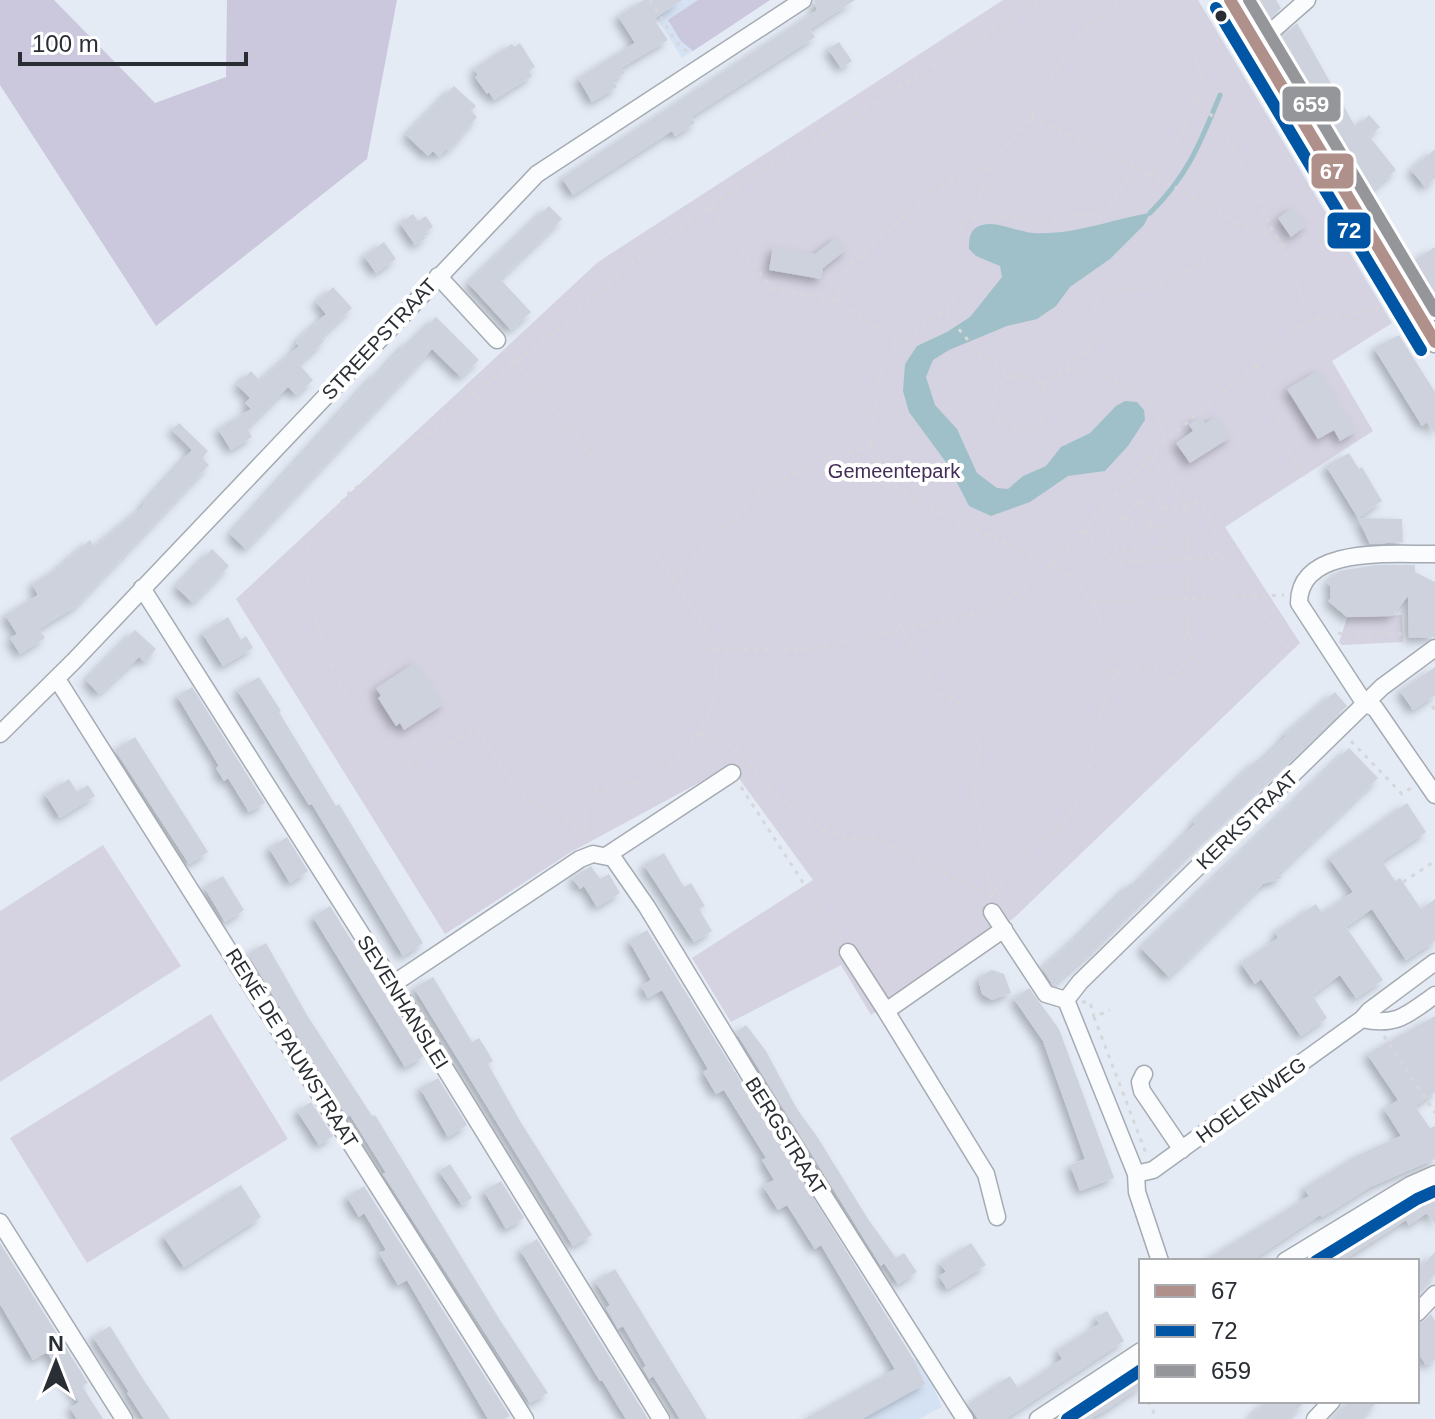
<svg xmlns="http://www.w3.org/2000/svg" width="1435" height="1419" font-family="Helvetica,sans-serif">
<style>
.built{fill:#d5e2f3}
.green{fill:#d5d3e2}
.forest{fill:#cbc7dd}
.water{fill:#9fc0c8}
.lines{fill:none;stroke-linecap:round;stroke-linejoin:round}
.stream{stroke:#9fc0c8;stroke-width:5}
.building{fill:#ced2dd;filter:url(#shadow)}
.minor-casing{stroke:#a5abb2;stroke-width:19}
.major-casing{stroke:#a5abb2;stroke-width:23}
.path{stroke:#d6d7da;stroke-width:3;stroke-dasharray:4 6;stroke-linecap:butt}
.minor{stroke:#fbfcfe;stroke-width:16}
.major{stroke:#fbfcfe;stroke-width:20}
.bus-1-casing{stroke:#fff;stroke-width:18}
.bus-2-casing{stroke:#fff;stroke-width:18}
.bus-3-casing{stroke:#fff;stroke-width:18}
.bus-1{stroke:#b0908a;stroke-width:12}
.bus-2{stroke:#0056a4;stroke-width:12}
.bus-3{stroke:#94969a;stroke-width:12}
.bus-dot{fill:#292e34;stroke:#fff;stroke-width:3}
.labels{text-anchor:middle;dominant-baseline:central;stroke-width:8;stroke-linejoin:round;paint-order:stroke}
.street-label{font-size:20px;fill:#292e34;stroke:#fff}
.park-label{font-size:20px;fill:#432d59;stroke:#fff}
.line-badge{stroke:#fff;stroke-width:3}
.badge-label{font-size:22px;text-anchor:middle;font-weight:bold;fill:#fff}
</style>
<defs>
<filter id="shadow"><feDropShadow dx="-4.5" dy="4.5" stdDeviation="4" flood-color="#0004"/></filter>
</defs>
<rect width="100%" height="100%" fill="#e4ebf5"/>
<path class="built" d="M645,0H770L682,58Z
M920,1357L942,1407L919,1419H815L812,1415Z"/>
<path class="green" d="M1003,0H1198L1392,323L1332,361L1373,431L1225,527L1300,643L1014,918L871,1015L841,965L731,1022L692,958L813,880L730,766L571,852L445,934L236,599L598,262Z
M1402,615L1403,642L1342,645L1339,642L1347,618Z
M103,845L181,966L0,1082V911Z
M211,1014L288,1139L87,1263L10,1138Z"/>
<path class="forest" d="M0,0H54L155,103L226,77L227,0H397L367,159L156,326L0,85Z
M698,0H770L693,51L681,41L668,20Z"/>
<path class="water" d="M1150,213L1144,225L1110,259L1070,287L1056,306L1037,319L1007,326L949,350L933,360L926,377L935,405L957,429L977,473L997,488L1008,489L1023,476L1046,466L1061,447L1090,433L1116,406L1125,401L1137,402L1144,410L1145,420L1128,446L1105,471L1068,476L1030,502L991,516L969,506L948,465L909,412L903,391L905,364L917,346L947,332L970,317L1002,277L1000,266L976,256L969,249C969,240 969,232 977,227C992,218 1017,232 1033,233C1076,235 1108,220 1150,213Z"/>
<g class="lines">
<path class="stream" d="M1150,213C1188,175 1200,144 1220,95"/>
</g>
<path class="building" d="M644,0H682L654,19L668,40L621,68L625,73L613,80L617,87L592,102L578,78L635,43L618,16Z
M814,0H855L810,29L815,37L691,117L695,123L675,136L672,131L573,195L562,178L817,10Z
M1254,0H1276L1281,8L1267,21Z
M1297,23L1356,128L1369,115L1380,127L1369,136L1396,170L1371,191L1351,158L1355,156L1334,132L1279,40Z
M839,42L852,61L841,68L828,49Z
M520,43L535,67L529,71L532,76L494,100L489,92L487,94L475,77L478,75L474,69L512,44L514,47Z
M454,86L476,106L471,111L477,117L448,151L446,149L439,157L433,151L428,156L406,135Z
M1435,149V178L1425,187L1411,170Z
M549,206L562,219L500,279L531,312L511,330L468,283Z
M1294,207L1307,225L1291,237L1278,218Z
M413,214L418,221L426,216L433,227L423,234L426,238L415,245L400,223Z
M837,237L847,249L823,268L821,279L769,270L773,247L815,254Z
M384,242L396,259L376,273L364,256Z
M1435,247V293L1414,260Z
M333,287L352,308L321,337L324,341L299,364L313,380L296,395L288,387L247,428L252,437L231,450L218,429L251,409L245,403L250,398L237,385L251,371L260,381L299,346L296,342L326,314L316,302Z
M436,317L479,360L461,377L432,349L246,549L230,534L376,373L378,374L408,341L410,343Z
M1399,335L1435,392V434L1427,422L1422,426L1374,348Z
M1319,370L1357,431L1340,441L1334,430L1318,439L1287,389Z
M1217,416L1231,437L1190,463L1176,443L1193,431L1189,424L1201,417L1205,424Z
M179,423L208,451L202,458L209,465L75,607L39,629L45,638L20,654L10,638L17,634L5,615L38,595L32,584L57,569L90,540L94,547L144,506L143,504L192,450L172,430Z
M1349,453L1359,469L1362,467L1382,501L1358,518L1326,466Z
M1358,518L1402,519L1403,542L1370,544Z
M212,549L229,566L193,603L176,587Z
M1376,565H1415V572L1435,582V637L1409,638L1408,596L1392,616L1347,617L1328,601L1331,598L1330,586L1327,583L1339,571Z
M228,617L241,640L246,636L253,648L223,666L202,633Z
M135,630L156,649L145,662L139,657L99,694L86,680Z
M416,662L444,704L404,730L400,723L396,726L378,698L381,696L376,688Z
M1435,667V695L1413,710L1400,691Z
M259,677L281,711L279,712L336,806L339,804L423,943L403,956L312,804L309,805L237,690Z
M192,687L265,803L249,812L228,778L224,781L216,768L219,766L177,696Z
M1335,692L1347,706L1207,836L1089,954L1053,985L1042,968L1076,938L1131,883L1134,886L1195,824L1193,822L1258,759L1260,762L1286,736L1285,734Z
M135,737L208,852L189,864L115,750Z
M1349,748L1378,778L1278,874L1282,878L1263,884L1169,977L1141,948Z
M69,779L77,792L88,785L95,796L60,818L45,794Z
M1407,803L1426,832L1382,861L1395,881L1400,878L1421,909L1435,899V941L1406,960L1372,909L1346,927L1383,980L1356,998L1340,975L1312,995L1327,1018L1301,1036L1261,979L1255,984L1241,963L1278,938L1275,932L1316,904L1322,913L1353,892L1329,858Z
M287,837L308,871L290,883L269,848Z
M664,853L684,887L691,883L705,906L699,909L712,931L694,942L644,865Z
M591,866L600,879L609,874L620,893L597,907L584,886L580,889L572,878Z
M223,876L244,910L225,922L204,887Z
M330,906L424,1056L405,1067L313,917Z
M647,930L914,1360L925,1384L862,1419H804L895,1369L821,1245L815,1249L787,1205L778,1210L763,1186L774,1180L762,1160L766,1158L724,1090L716,1094L703,1072L708,1069L662,990L648,998L641,986L651,980L629,941Z
M266,943L307,1015L372,1116L375,1115L498,1317L548,1393L530,1403L383,1174L386,1173L350,1115L347,1117L330,1090L248,954Z
M992,970L1004,974L1011,993L992,1000L982,994L979,982L981,976Z
M433,977L472,1042L479,1038L486,1049L493,1061L488,1064L520,1121L592,1235L573,1246L414,988Z
M1029,988L1059,1029L1114,1178L1080,1191L1070,1165L1085,1159L1043,1041L1014,999Z
M1435,1016V1092L1415,1106L1430,1128L1435,1126V1159L1370,1187L1322,1217L1320,1215L1251,1261H1204L1309,1196L1304,1188L1358,1155L1401,1136L1384,1109L1398,1100L1367,1054Z
M746,1025L766,1051L797,1109L818,1138L868,1219L896,1258L904,1253L917,1272L898,1284L884,1263L881,1266L736,1032Z
M438,1078L467,1125L448,1137L420,1088Z
M311,1102L333,1136L319,1145L297,1111Z
M450,1164L472,1198L462,1205L439,1171Z
M501,1181L524,1218L506,1229L484,1191Z
M241,1185L261,1217L184,1267L163,1236Z
M364,1186L510,1416L504,1419H488L407,1280L398,1285L379,1253L386,1250L373,1228L364,1213L359,1217L347,1197Z
M1435,1186V1224L1427,1213L1409,1225L1406,1220L1342,1261H1307L1413,1196Z
M537,1239L648,1419H626L602,1380L600,1381L520,1250Z
M0,1243L88,1383L82,1386L103,1419H77L70,1408L79,1402L47,1352L33,1360L0,1304Z
M971,1243L986,1265L947,1289L939,1276L946,1272L940,1263Z
M1435,1252V1274L1417,1293V1271Z
M615,1269L636,1303L707,1419H680L653,1376L649,1379L643,1368L646,1366L623,1326L618,1329L606,1308L610,1305L595,1281Z
M1107,1311L1124,1341L1005,1419H978L968,1404L1010,1376L1018,1388L1039,1375L1062,1359L1057,1350L1099,1324L1096,1317Z
M1431,1314L1435,1321V1360L1426,1365L1417,1352V1327Z
M110,1326L143,1379L170,1419H144L127,1393L129,1392L93,1337Z
M1141,1364V1386L1106,1410L1090,1419H1058Z
M1267,1401H1306L1287,1419H1248Z
M1350,1401H1378L1360,1419H1333Z"/>
<g class="lines">
<g class="minor-casing">
<path id="minor" d="M1257,44L1307,0
M438,276L497,340
M1421,319L1435,304
M1435,554C1396,555 1299,544 1299,603L1365,704L1375,708L1435,795
M142,588L393,984L661,1419
M57,679L525,1419
M0,734L74,661L537,174L803,0
M606,856L732,773
M992,912L1046,994L1066,1000L1136,1174L1137,1192L1160,1261
M848,952L886,1011L1004,929
M393,984L580,859L593,854L613,858L647,907L801,1160L965,1419
M1066,1000L1080,982L1382,687L1435,648
M886,1011L986,1174L997,1217
M1362,1019C1397,1027 1408,1014 1435,995
M1144,1074L1140,1082L1142,1091L1182,1150
M1136,1174L1153,1170L1362,1019L1369,1011L1435,962
M0,1222L124,1419
M1285,1261L1410,1185L1435,1174
M1417,1313L1435,1294
M1038,1419L1141,1351
M1315,1419L1332,1401"/>
</g>
<g class="major-casing">
<path id="major" d="M1230,0L1435,342"/>
</g>
<path class="path" d="M650,0L676,42L691,55
M1194,101L1222,124L1273,232L1285,249L1310,319
M1031,117C1075,138 1120,159 1164,181C1190,194 1247,235 1273,232
M711,208L772,289L836,301
M972,218L991,166
M946,314L983,358L1013,376
M897,342C936,318 962,310 960,258C959,244 957,233 964,221L986,216L1045,220L1075,215H1095L1106,211L1112,205L1125,181L1159,171L1171,155L1204,84L1196,56L1161,0
M507,352L598,464L704,627C746,711 674,791 587,790L585,834L587,840
M1257,364L1287,445L1304,476
M1066,369L1112,379L1156,406L1164,442
M993 402a27 27 0 1 1 54 0a27 27 0 1 1-54 0Z
M1041,384L1066,369L1096,340L1094,304L1110,288L1151,289L1201,265L1213,242L1239,222
M475,392L427,434L349,493L309,542V587L324,650L352,707L377,745L413,766L477,728L519,791L585,834
M478,399L475,392L557,331L622,269L755,175L1042,0
M1150,492L1164,509L1166,547L1120,550L1105,533Z
M1164,509L1197,502C1218,515 1215,535 1216,557
M1125,516L1140,534L1150,526V514L1139,501
M1150,526L1165,527
M1084,530L1114,563L1231,557
M673,579L755,496L809,464L871,446
M1255,596L1277,636L1288,648
M1092,602L1284,595
M1187,632L1202,646
M1338,633L1347,635L1404,634
M714,650L811,649L971,615L1009,600L1052,564L1164,442L1310,319L1346,316L1394,304
M1115,673L1155,667L1182,643L1187,632V517L1179,492L1152,457
M1162,687L1224,627
M1432,706L1435,710
M700,732L735,748L775,795L821,829L850,839L874,838L992,897L1018,858L1065,823L1088,779L1093,736L1115,673L1104,633L1092,602L1077,582L1052,564L925,506L888,481
M1351,741L1402,794L1411,788
M741,787L841,941
M1403,882L1435,861
M992,897L974,791L980,743L958,700L940,694L902,631L888,595V481L872,446L878,379L897,342L894,337L836,301L846,269L932,190L991,166L1031,117L1072,43L1120,0
M1082,1002H1090L1094,1017L1110,1010
M1094,1017L1147,1156
M1384,1036L1435,1113
M1148,1401L1157,1419"/>
<use href="#minor" class="minor"/>
<use href="#major" class="major"/>
<g class="bus-1-casing">
<path id="bus-1" d="M1230,0L1435,342"/>
</g>
<g class="bus-2-casing">
<path id="bus-2" d="M1216,8L1421,350
M1316,1261L1417,1199L1435,1191
M1067,1419L1141,1370"/>
</g>
<g class="bus-3-casing">
<path id="bus-3" d="M1249,0L1435,311"/>
</g>
<use href="#bus-1" class="bus-1"/>
<use href="#bus-2" class="bus-2"/>
<use href="#bus-3" class="bus-3"/>
</g>
<circle class="bus-dot" cx="1221" cy="16" r="7"/>
<g class="labels">
<g class="street-label">
<text transform="translate(379 339) rotate(-47)">STREEPSTRAAT</text>
<text transform="translate(1247 820) rotate(-44)">KERKSTRAAT</text>
<text transform="translate(403 1002) rotate(58)">SEVENHANSLEI</text>
<text transform="translate(292 1048) rotate(58)">RENÉ DE PAUWSTRAAT</text>
<text transform="translate(1251 1100) rotate(-36)">HOELENWEG</text>
<text transform="translate(786 1136) rotate(58)">BERGSTRAAT</text>
</g>
<g class="park-label">
<text x="894" y="471">Gemeentepark</text>
</g>
</g>
<g class="line-badge">
<rect x="1281" y="85" width="61" height="38" rx="8" fill="#94969a"/>
<rect x="1310" y="152" width="45" height="38" rx="8" fill="#b0908a"/>
<rect x="1326" y="211" width="46" height="39" rx="8" fill="#0056a4"/>
</g>
<g class="badge-label">
<text x="1311" y="112">659</text>
<text x="1332" y="179">67</text>
<text x="1349" y="238">72</text>
</g>
<rect x="1139" y="1259" width="280" height="144" fill="#ffffff" stroke="#a9abae" stroke-width="2"/>
<rect x="1155" y="1285" width="40" height="12" fill="#b0908a" stroke="#a9abae" stroke-width="2"/>
<text x="1211" y="1299" font-size="24" fill="#292e34">67</text>
<rect x="1155" y="1325" width="40" height="12" fill="#0056a4" stroke="#a9abae" stroke-width="2"/>
<text x="1211" y="1339" font-size="24" fill="#292e34">72</text>
<rect x="1155" y="1365" width="40" height="12" fill="#94969a" stroke="#a9abae" stroke-width="2"/>
<text x="1211" y="1379" font-size="24" fill="#292e34">659</text>
<g transform="translate(56 1363)" stroke="#ffffff" stroke-width="6" paint-order="stroke">
<path d="M0-6L14 30L0 20L-14 30Z" fill="#292e34"/>
<text y="-12" font-size="22" font-weight="bold" text-anchor="middle" fill="#292e34">N</text>
</g>
<path d="M20 52v12h226v-12" fill="none" stroke="#292e34" stroke-width="4"/>
<text x="32" y="52" font-size="24" fill="#292e34" stroke="#ffffff" stroke-width="6" paint-order="stroke">100 m</text>
</svg>
